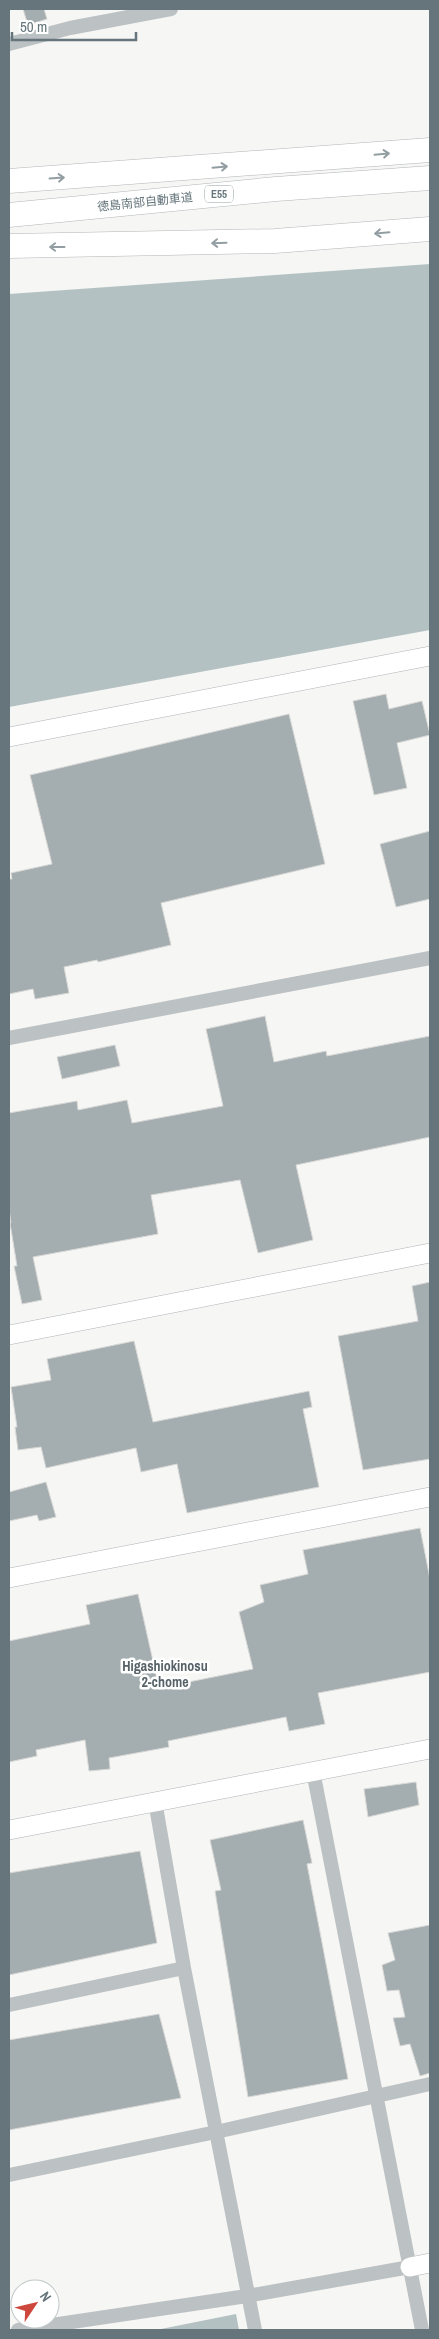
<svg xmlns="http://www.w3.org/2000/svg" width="439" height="2339" font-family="'Archivo Narrow','Noto Sans JP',sans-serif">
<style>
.water{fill:#b4c1c2}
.building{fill:#a4adb0;stroke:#d8d8d6}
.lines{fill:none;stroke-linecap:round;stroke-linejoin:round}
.secondary-casing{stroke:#aeb5b8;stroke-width:20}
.highway-casing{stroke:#b2b6b8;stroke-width:25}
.street{stroke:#bcc1c3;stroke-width:14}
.secondary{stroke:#fff;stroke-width:19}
.highway{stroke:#fff;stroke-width:24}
.oneway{stroke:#939ea3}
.labels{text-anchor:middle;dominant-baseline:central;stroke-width:5;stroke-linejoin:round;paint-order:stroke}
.shield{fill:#fff;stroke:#939ea3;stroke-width:1}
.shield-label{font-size:11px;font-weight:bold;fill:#65757b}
.street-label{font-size:12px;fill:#65757b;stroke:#fff}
.neighbourhood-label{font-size:14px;font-weight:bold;fill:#566267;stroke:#fff}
</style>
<rect width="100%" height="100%" fill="#f6f6f4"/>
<path class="water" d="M430,264V630L9,707V294Z
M236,2314L239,2330H156Z"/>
<path class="building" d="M23,9H44L47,19L28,25Z
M386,694L389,709L422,701L430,735L397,743L407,788L374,795L353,701Z
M289,714L325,864L161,903L171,945L98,962L97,960L64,967L69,993L35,999L33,989L9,994V879H12L11,873L52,864L30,775Z
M430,831V899L396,907L380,844Z
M265,1016L274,1062L326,1051L327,1056L430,1036V1137L296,1165L313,1240L258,1253L240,1180L151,1195L158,1234L33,1257L42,1300L22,1304L14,1266H17L10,1223H11L9,1209V1113L77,1101L78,1110L127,1100L132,1123L223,1106L206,1029Z
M115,1045L120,1066L62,1079L57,1057Z
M430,1282V1459L363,1470L338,1336L418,1321L412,1286Z
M134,1341L153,1422L309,1391L312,1407L303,1409L319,1487L187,1513L177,1464L141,1472L136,1448L46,1468L41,1447L18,1450L15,1427H17L11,1387L51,1380L47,1359Z
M46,1482L56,1517L39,1521L37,1515L9,1521V1492Z
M420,1528L430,1579V1672L318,1693L325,1724L289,1731L286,1717L168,1741L169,1747L109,1758L110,1769L89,1771L85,1740L36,1750L37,1756L9,1762V1641L90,1624L86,1605L138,1594L159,1688L253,1669L239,1612L264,1602L260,1585L308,1574L303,1550Z
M416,1782L419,1805L368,1817L364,1789Z
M303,1820L312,1863L307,1864L348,2079L248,2097L215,1891L221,1890L210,1840Z
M140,1851L157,1943L9,1975V1873Z
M430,1925V2073L420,2076L410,2044L400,2046L393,2018L405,2017L399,1990L387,1991L382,1965L395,1960L388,1933Z
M159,2014L181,2098L9,2130V2040Z"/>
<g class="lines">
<g class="secondary-casing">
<path id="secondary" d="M9,737L430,656
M9,1335L430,1253
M9,1578L430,1497
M9,1830L430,1749
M410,2267L430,2263"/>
</g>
<g class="highway-casing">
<path id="highway" d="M9,181L430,150
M9,215L276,189L430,178
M9,246L275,241L430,229"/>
</g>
<path class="street" d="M9,44L70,28L171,9
M9,1038L430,958
M313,1771L422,2330
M155,1801L184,1968L255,2330
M9,2005L184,1968
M9,2175L216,2132L430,2084
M18,2330L247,2296L410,2267"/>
<use href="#secondary" class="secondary"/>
<use href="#highway" class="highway"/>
</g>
<defs><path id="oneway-shaft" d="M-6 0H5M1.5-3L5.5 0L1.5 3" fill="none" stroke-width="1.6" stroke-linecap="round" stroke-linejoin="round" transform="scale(1.25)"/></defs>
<g class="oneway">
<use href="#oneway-shaft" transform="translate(382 154) rotate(-5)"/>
<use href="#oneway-shaft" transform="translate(220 167) rotate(-5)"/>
<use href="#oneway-shaft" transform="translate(57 178) rotate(-4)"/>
<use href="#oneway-shaft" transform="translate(382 233) rotate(175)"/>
<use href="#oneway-shaft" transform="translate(219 243) rotate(178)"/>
<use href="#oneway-shaft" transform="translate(57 247) rotate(-180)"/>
</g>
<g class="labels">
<rect class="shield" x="205" y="185.5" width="28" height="17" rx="4"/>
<g class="shield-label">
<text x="219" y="194">E55</text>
</g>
<g class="street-label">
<text transform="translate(145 202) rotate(-6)">徳島南部自動車道</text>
</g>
<g class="neighbourhood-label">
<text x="165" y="1666">Higashiokinosu<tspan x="165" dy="16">2-chome</tspan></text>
</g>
</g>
<rect width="439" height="2339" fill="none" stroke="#65757b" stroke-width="20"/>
<g transform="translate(35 2304) rotate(55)"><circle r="24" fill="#ffffff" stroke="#c1c8ca"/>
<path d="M0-4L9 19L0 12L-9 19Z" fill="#ce473c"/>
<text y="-8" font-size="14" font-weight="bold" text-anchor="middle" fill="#65757b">N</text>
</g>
<path d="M12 32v8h124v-8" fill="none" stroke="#65757b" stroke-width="2.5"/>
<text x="20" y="32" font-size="15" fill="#65757b" stroke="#ffffff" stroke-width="4" paint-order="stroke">50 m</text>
</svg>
